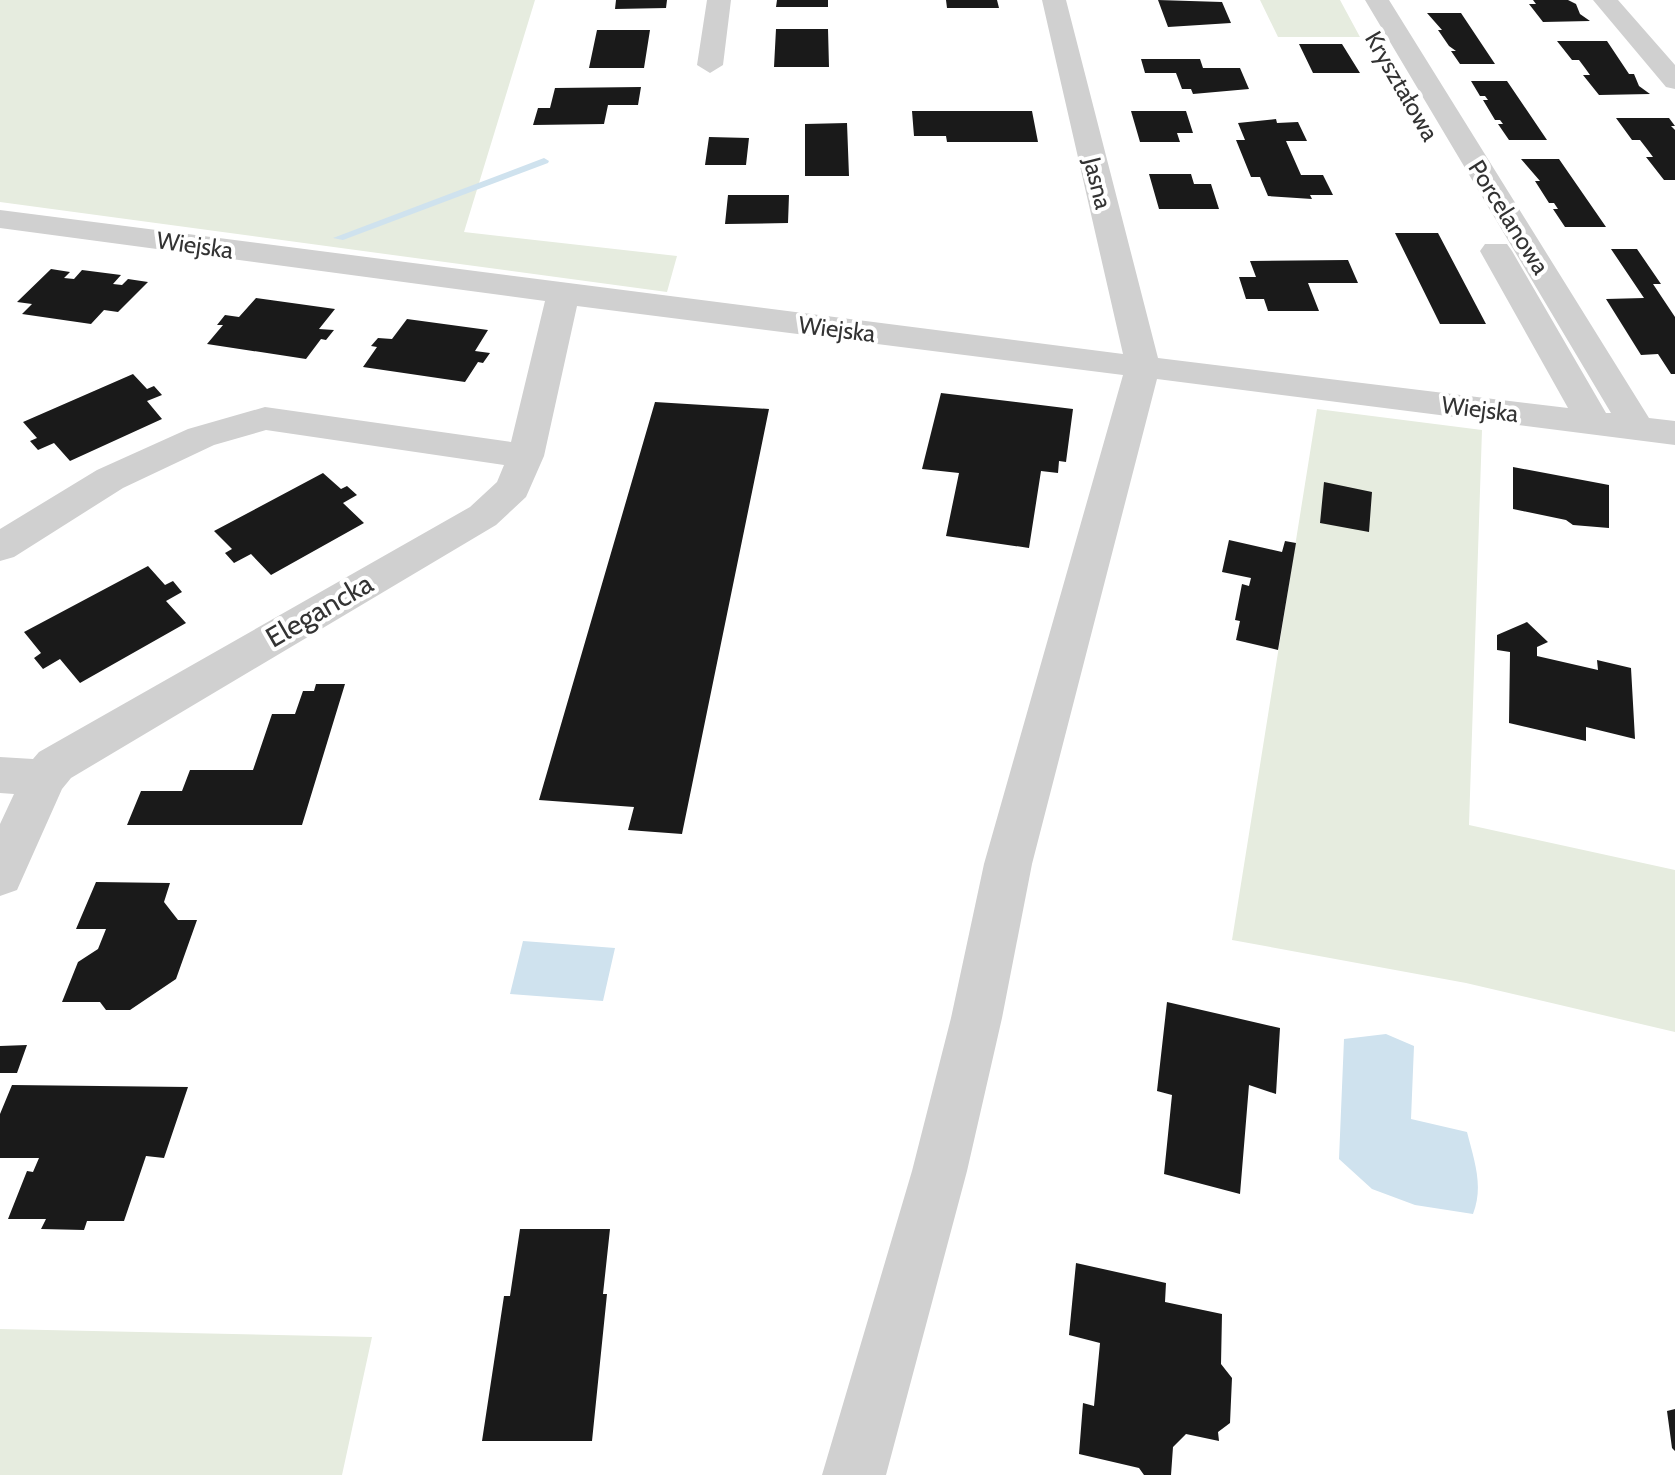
<svg xmlns="http://www.w3.org/2000/svg" width="1675" height="1475" font-family="Cabin,sans-serif">
<style>
.green{fill:#e6ecdf}
.water{fill:#cfe2ee}
.lines{fill:none;stroke-linecap:round;stroke-linejoin:round}
.stream{fill:#cfe2ee;fill-rule:evenodd}
.building{fill:#1a1a1a}
.minor{fill:#d0d0d0;fill-rule:evenodd}
.labels{text-anchor:middle;dominant-baseline:central;stroke-width:8;stroke-linejoin:round;paint-order:stroke}
.far-street-label{font-size:24px;fill:#333;stroke:#fff}
.street-label{font-size:28px;fill:#333;stroke:#fff}
</style>
<rect width="100%" height="100%" fill="#fff"/>
<path class="green" d="M0,0H535L464,232L677,256L667,292L0,202Z
M1260,0H1340L1360,37H1278Z
M1317,409L1482,430L1469,825L1675,870V1032L1466,983L1232,940Z
M0,1329L372,1337L342,1475H0Z"/>
<path class="water" d="M523,941L615,948L603,1001L510,994Z
M1386,1034L1414,1046L1411,1119L1467,1132C1474,1160 1484,1186 1473,1214L1415,1205L1372,1189L1339,1159L1344,1039Z"/>
<g class="lines">
<path class="stream" d="M544,158L549,161L548,163L343,240L333,238Z"/>
</g>
<path class="building" d="M616,0H667L666,8L615,9Z
M777,0H828V7H776Z
M946,0H997L999,8H947Z
M1158,0L1222,2L1231,23L1168,27Z
M1533,0H1568L1576,4L1580,14L1590,21L1543,22L1529,4H1536Z
M1427,13H1461L1495,64H1460L1451,51H1456L1449,46L1438,30H1442Z
M776,29H828L829,67H774Z
M597,30H650L644,68H589Z
M1557,41H1607L1629,74H1634L1639,86L1650,94L1599,95L1583,75H1590L1585,68L1579,60H1572Z
M1299,44H1342L1360,73H1313Z
M1141,59H1200L1203,68H1240L1249,89L1193,94L1191,89H1182L1176,73H1145Z
M1471,81H1507L1547,140H1509L1498,124H1503L1500,120H1495L1483,100H1488L1485,96H1480Z
M641,87L638,105H608L604,124L533,125L538,108H550L555,88Z
M912,111H1032L1038,142H947L946,136H914Z
M1131,111H1186L1193,133H1177L1180,142H1140Z
M1616,118H1669L1675,126H1671L1675,130V180H1664L1646,157H1653L1647,149L1640,140H1632Z
M1276,119L1277,123L1298,122L1307,141H1286L1301,175H1323L1333,195H1310L1312,199L1268,196L1260,177H1251L1236,140H1245L1238,123Z
M847,123L849,176H805V124Z
M709,137L749,138L746,165H705Z
M1521,159H1559L1606,227H1565L1553,209H1558L1554,203H1549L1535,181H1540Z
M1149,174H1191L1194,184H1211L1219,209H1159Z
M728,195H789L788,223L725,224Z
M1395,233H1438L1486,324H1440Z
M1611,249H1637L1661,284H1653L1675,317V374H1671L1658,354L1641,355L1606,299L1644,298Z
M1348,260L1358,283H1308L1319,311H1268L1264,299H1246L1239,277H1256L1250,261Z
M51,269L70,272L64,278L74,279L82,270L121,275L113,284L122,285L128,279L148,282L118,312L104,310L91,324L22,314L32,304L17,302Z
M256,298L335,309L319,329L334,330L326,340L321,339L306,359L207,344L223,325H217L225,315L239,317Z
M407,319L488,330L475,351L490,353L483,363L478,362L465,382L363,367L377,347L371,346L378,338L392,339Z
M133,374L147,389L154,386L162,395L147,401L162,419L70,461L54,443L38,450L30,441L37,438L23,422Z
M941,393L1073,409L1066,462L1059,461L1058,473L1041,471L1029,548L946,536L959,473L922,469Z
M655,402L769,409L682,834L628,830L634,807L539,800Z
M1513,467L1609,485V528L1573,525L1566,520L1513,509Z
M323,473L341,489L347,486L357,495L343,503L364,523L271,575L251,554L234,563L225,553L232,549L214,531Z
M1324,482L1372,492L1369,532L1320,523Z
M1229,540L1282,552L1285,541L1296,543L1278,650L1236,640L1240,621L1235,620L1242,584L1249,586L1251,578L1222,572Z
M148,566L165,585L173,581L182,592L166,601L186,623L80,683L60,659L43,669L34,658L41,653L24,632Z
M1527,622L1548,642L1537,647V656L1598,670L1597,660L1631,668L1635,739L1586,727V741L1509,723L1510,652L1497,650V635Z
M316,684H345L302,825H127L141,791H182L190,770H253L272,714H295L303,691H314Z
M96,882L170,883L164,902L178,920H197L176,979L130,1010H106L100,1002H62L78,962L98,949L106,929H76Z
M1167,1002L1280,1028L1276,1094L1249,1085L1240,1194L1164,1174L1172,1095L1157,1091Z
M27,1045L17,1073H0V1046Z
M12,1085L188,1087L164,1158L146,1156L124,1221H87L84,1230L41,1229L46,1219H8L27,1171L33,1172L39,1158H0V1114Z
M520,1229H610L603,1294H607L592,1441H482L504,1296H510Z
M1076,1263L1166,1283L1165,1302L1222,1314L1221,1364L1232,1378L1230,1423L1218,1432L1219,1441L1186,1434L1173,1447L1171,1475H1144L1139,1468L1079,1454L1083,1403L1094,1406L1100,1343L1069,1335Z
M1675,1409V1451L1672,1448L1667,1411Z"/>
<g class="lines">
<path class="minor" d="M707,0H731L723,65L710,73L697,65Z
M1042,0H1066L1158,358L1568,408L1480,251L1485,244H1507L1512,251L1606,413H1611L1365,0H1389L1649,418L1675,421V445L1157,379L1032,864L1002,1018L967,1171L886,1475H822L912,1171L951,1018L984,864L1123,375L577,306L544,456L526,497L496,525L71,778L62,789L17,890L0,896V824L14,794L0,793V757L33,759L39,752L470,507L497,482L504,465L266,430L214,445L123,488L14,557L0,561V529L97,470L188,429L265,407L511,442L545,301L0,228V210L1123,354Z
M1593,0H1618L1675,65V89L1666,87Z"/>
</g>
<g class="labels">
<g class="far-street-label">
<text transform="translate(1402 86) rotate(60)">Kryształowa</text>
<text transform="translate(1098 183) rotate(76)">Jasna</text>
<text transform="translate(1509 217) rotate(58)">Porcelanowa</text>
<text transform="translate(195 245) rotate(8)">Wiejska</text>
<text transform="translate(837 329) rotate(7)">Wiejska</text>
<text transform="translate(1480 409) rotate(7)">Wiejska</text>
</g>
<g class="street-label">
<text transform="translate(319 610) rotate(-30)">Elegancka</text>
</g>
</g>
</svg>
